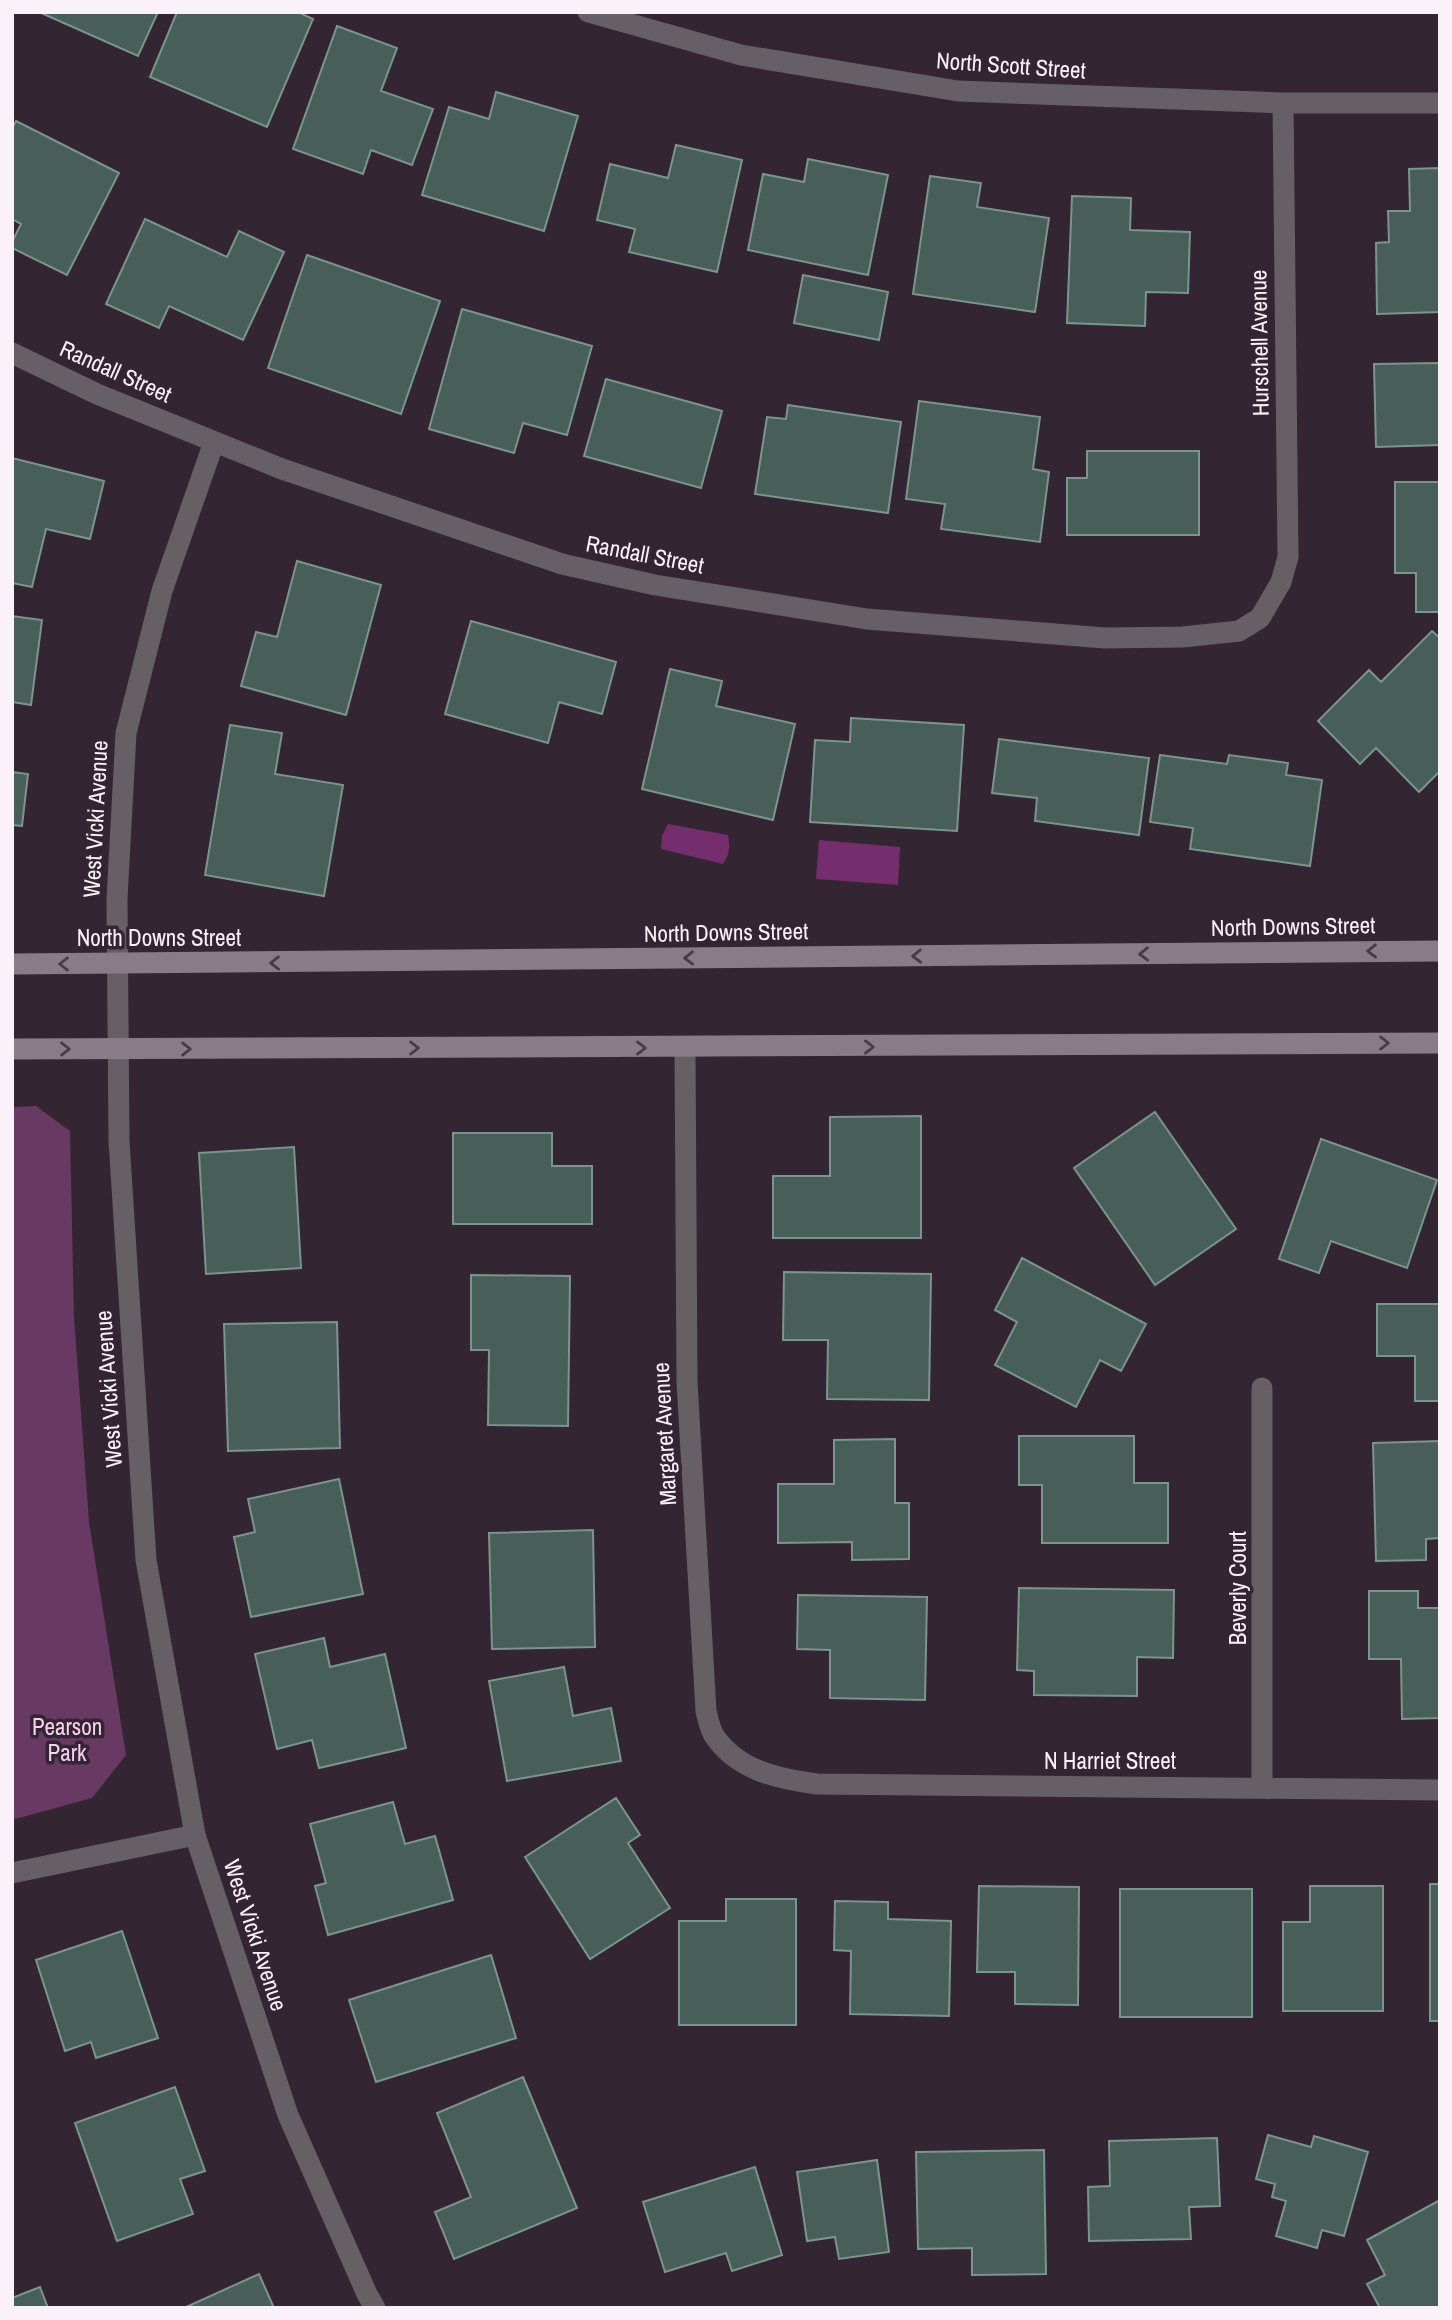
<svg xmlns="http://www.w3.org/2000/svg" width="1452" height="2320" font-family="'Archivo Narrow',sans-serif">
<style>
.green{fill:#683963}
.water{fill:#742d6d}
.building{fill:#485f59;stroke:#7b948d;stroke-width:2}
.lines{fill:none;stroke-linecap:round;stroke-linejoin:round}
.street{stroke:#665f65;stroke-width:21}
.secondary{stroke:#887c86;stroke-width:21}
.oneway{stroke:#483b46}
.labels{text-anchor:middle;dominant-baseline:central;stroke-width:7;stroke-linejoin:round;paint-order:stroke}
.street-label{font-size:23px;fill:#fbf1f9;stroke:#332531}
.park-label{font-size:23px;fill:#f8d0f2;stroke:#332531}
</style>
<rect width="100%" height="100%" fill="#332531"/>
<path class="green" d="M36,1106L70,1131L74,1317L89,1522L126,1755L92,1798L12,1820V1107Z"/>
<path class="water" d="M668,824L728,835C730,846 730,854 723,864L661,849L662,836Z
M819,840L900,847L898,885L816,879Z"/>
<path class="building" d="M39,12H158L138,56Z
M177,12H298L313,19L267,127L150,77Z
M337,26L397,48L381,91L433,109L412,165L371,150L363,174L293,149Z
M496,92L578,116L544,231L422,195L449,107L489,119Z
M16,121L119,173L67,275L12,248V242L21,224L12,219V129Z
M676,145L742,160L717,272L629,252L635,229L597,220L610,164L668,178Z
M808,159L888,175L868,275L748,250L763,174L804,182Z
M1440,168V312L1377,314L1376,243L1389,242L1388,211H1410L1409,169Z
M930,176L981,183L977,207L1049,218L1035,312L913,294Z
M1072,196L1131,198L1130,230L1190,232L1188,293L1146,292L1145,326L1067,323Z
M145,219L227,257L239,231L284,252L243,340L169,306L159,328L106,304Z
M307,255L440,301L401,414L268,368Z
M803,275L888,292L879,340L794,323Z
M462,309L592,346L567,435L523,423L514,453L429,429Z
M1440,363V445L1376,447L1374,364Z
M606,379L722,411L701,488L584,456Z
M919,401L1040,417L1033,469L1049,472L1040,542L941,529L945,504L906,499Z
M788,405L901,422L888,513L755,494L767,417L786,419Z
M1087,451H1199V535H1067V478H1087Z
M12,458L104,481L90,539L46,529L32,587L12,583Z
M1395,482H1440V612H1416V573H1395Z
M297,561L381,585L346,715L241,686L256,632L277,637Z
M12,616L42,620L31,705L12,702Z
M471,621L616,662L602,714L559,702L548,743L445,714Z
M1432,631L1440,638V771L1419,792L1376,748L1360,764L1318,721L1369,670L1381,682Z
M670,669L722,681L716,706L795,724L773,820L642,789Z
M851,718L964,725L957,831L810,822L815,740L850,742Z
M230,725L282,733L275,774L343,785L324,896L205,875Z
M999,739L1149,758L1139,835L1035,821L1037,798L992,793Z
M1160,755L1227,764L1229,755L1288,763L1286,775L1322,780L1310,866L1190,849L1193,828L1150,822Z
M12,772L28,774L22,826L12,825Z
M1155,1112L1236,1229L1155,1285L1074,1168Z
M921,1116V1238H773V1176H830V1117Z
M453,1133H552V1166H592V1224H453Z
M1321,1139L1437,1180L1407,1268L1331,1241L1319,1273L1279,1259Z
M294,1147L301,1268L206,1274L199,1153Z
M1022,1258L1146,1324L1121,1371L1100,1360L1076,1407L995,1365L1017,1322L995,1310Z
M784,1272L931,1274L929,1400L827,1399L828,1340H783Z
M471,1275L570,1276L568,1426L488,1425L489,1350H471Z
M1377,1304H1440V1401H1415V1356H1377Z
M337,1322L340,1448L228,1451L224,1324Z
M1019,1436H1134V1483H1168V1543H1042V1485H1019Z
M895,1439V1503H909V1559L852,1560V1542L778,1543V1484H834V1440Z
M1440,1441V1538L1426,1539V1560L1376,1561L1373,1443Z
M339,1479L363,1594L251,1617L234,1537L255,1532L248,1499Z
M593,1530L595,1647L492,1649L489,1533Z
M1019,1588L1174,1590L1173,1658L1137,1657V1696L1034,1695V1671L1017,1670Z
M1369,1591H1418V1608H1440V1718L1402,1719L1401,1659H1369Z
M798,1595L927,1597L925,1700L830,1698V1650L797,1649Z
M324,1638L330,1667L385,1654L406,1748L319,1768L312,1740L277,1749L255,1654Z
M564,1667L573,1716L611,1708L621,1761L507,1781L489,1681Z
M616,1798L640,1835L628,1843L670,1908L590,1959L525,1857Z
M393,1802L405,1844L435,1836L453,1900L328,1935L315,1886L326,1883L310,1824Z
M1430,1884H1440V2021H1430Z
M979,1886L1079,1887L1078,2005L1015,2004V1972H977Z
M1310,1886H1383V2011H1283V1922H1310Z
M1120,1889H1252V2017H1120Z
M726,1899H796V2025H679V1921H726Z
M835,1901L888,1902V1919L951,1921L949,2016L850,2014L851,1951L834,1950Z
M122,1931L158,2038L96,2058L91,2042L65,2051L36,1960Z
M491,1955L516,2038L376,2082L349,2000Z
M523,2077L577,2208L454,2259L435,2212L471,2197L437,2113Z
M175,2087L205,2171L180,2179L193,2214L117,2241L75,2123Z
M1268,2135L1311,2147L1314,2136L1368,2152L1344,2236L1322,2230L1317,2248L1276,2236L1286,2201L1272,2197L1275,2184L1256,2179Z
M1217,2138L1220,2206L1189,2207L1191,2239L1089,2241L1088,2187L1110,2186L1109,2141Z
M1044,2150L1046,2274L972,2275V2248L918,2249L916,2152Z
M877,2160L889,2252L839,2259L835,2237L807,2241L797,2172Z
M755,2167L782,2255L732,2271L726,2253L665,2272L643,2202Z
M1440,2200V2307L1380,2308L1367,2284L1385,2275L1367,2240Z
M259,2274L274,2308H184Z
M40,2287L48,2308H12V2298Z"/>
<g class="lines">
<path class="street" d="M588,12L741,55L958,91L1283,103H1440
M12,353L97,394L282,469L562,564L655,585L867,619L1105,638L1183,637L1239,631L1260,618L1281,582L1288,557L1283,103
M214,442L162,591L126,733L117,899L119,1141L146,1560L195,1835L288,2115L367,2294L375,2308
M685,1048L687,1382L706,1711C708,1719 710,1730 715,1737C739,1771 779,1779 817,1784L1440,1790
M1262,1388V1787
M12,1873L195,1835"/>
<path class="secondary" d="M12,964L1440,951
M12,1049L1440,1043"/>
</g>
<defs><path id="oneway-chevron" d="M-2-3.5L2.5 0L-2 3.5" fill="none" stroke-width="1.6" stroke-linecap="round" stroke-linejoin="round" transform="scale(1.75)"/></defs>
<g class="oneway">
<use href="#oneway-chevron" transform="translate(1372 951) rotate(179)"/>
<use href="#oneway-chevron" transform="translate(1144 954) rotate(179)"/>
<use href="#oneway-chevron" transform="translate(917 956) rotate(179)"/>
<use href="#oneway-chevron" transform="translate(689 958) rotate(179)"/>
<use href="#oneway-chevron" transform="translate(275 963) rotate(179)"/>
<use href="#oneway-chevron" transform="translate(64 964) rotate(-180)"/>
<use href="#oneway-chevron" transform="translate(1384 1043)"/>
<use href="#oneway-chevron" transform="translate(869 1047)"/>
<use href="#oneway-chevron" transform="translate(414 1048)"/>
<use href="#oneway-chevron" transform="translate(641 1048)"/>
<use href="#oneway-chevron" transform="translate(65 1049)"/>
<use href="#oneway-chevron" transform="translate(186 1049)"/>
</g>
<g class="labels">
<g class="street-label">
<text transform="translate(1011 65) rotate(4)">North Scott Street</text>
<text transform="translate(1259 343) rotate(-91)">Hurschell Avenue</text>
<text transform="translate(116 371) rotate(24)">Randall Street</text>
<text transform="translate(645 554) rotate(11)">Randall Street</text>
<text transform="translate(95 819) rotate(-87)">West Vicki Avenue</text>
<text transform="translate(1293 926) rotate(-1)">North Downs Street</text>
<text transform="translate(726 932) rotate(-1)">North Downs Street</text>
<text x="159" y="937">North Downs Street</text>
<text transform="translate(108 1389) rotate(-94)">West Vicki Avenue</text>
<text transform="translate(664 1434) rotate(-93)">Margaret Avenue</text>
<text transform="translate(1237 1588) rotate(-90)">Beverly Court</text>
<text x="1110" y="1760">N Harriet Street</text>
<text transform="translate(256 1935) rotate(72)">West Vicki Avenue</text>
</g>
<g class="park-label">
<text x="67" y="1726">Pearson<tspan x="67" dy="26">Park</tspan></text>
</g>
</g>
<rect width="1452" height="2320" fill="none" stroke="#fbf1f9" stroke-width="28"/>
</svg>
